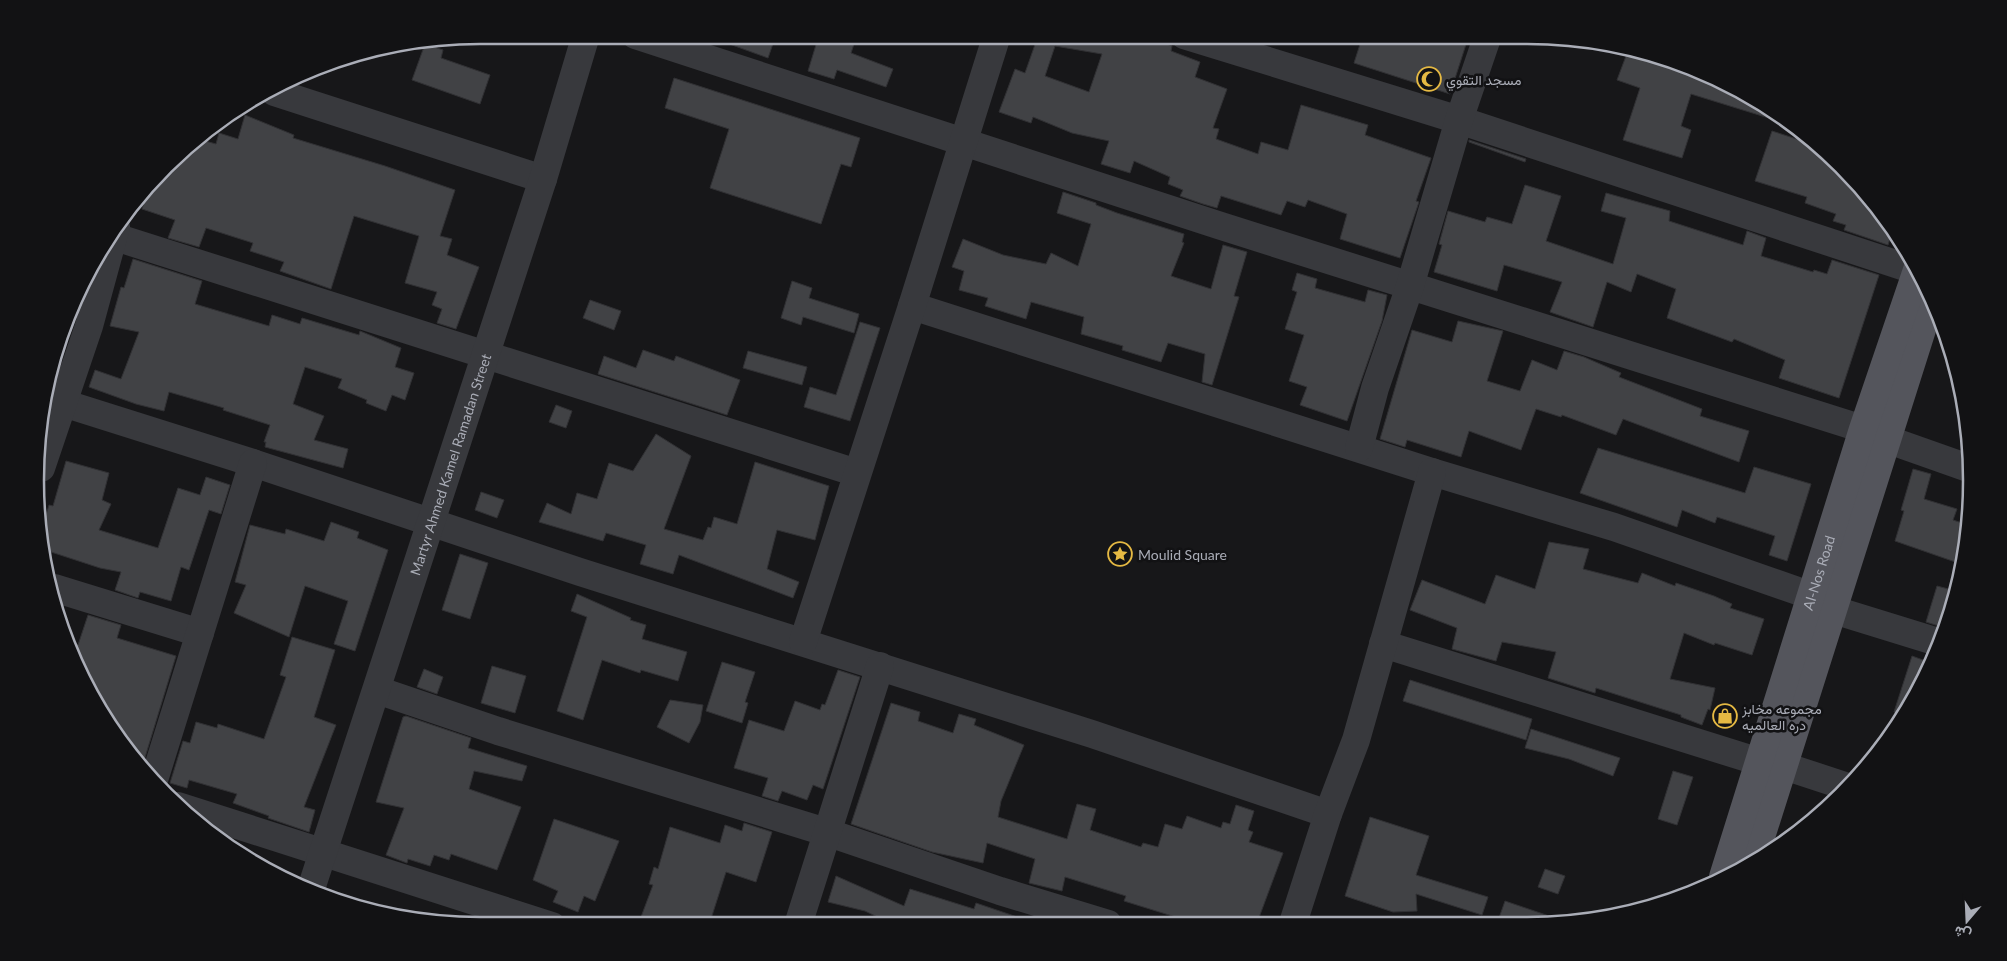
<svg xmlns="http://www.w3.org/2000/svg" width="2007" height="961" font-family="Lato,Vazirmatn,sans-serif">
<style>
.building{fill:#414245;stroke:#313134;fill-rule:evenodd}
.lines{fill:none;stroke-linecap:round;stroke-linejoin:round}
.minor{stroke:#38393d;stroke-width:28}
.major{stroke:#54555c;stroke-width:28}
.labels{text-anchor:middle;dominant-baseline:central;stroke-width:5;stroke-linejoin:round;paint-order:stroke}
.poi-label{font-size:14px;fill:#aaadb7;stroke:#121214;text-anchor:start}
.street-label{font-size:14px;fill:#aaadb7;stroke:#121214}
.rim{fill:none;stroke:#aaadb7;stroke-width:2.5}
</style>
<rect width="100%" height="100%" fill="#171719"/>
<path class="building" d="M711,35H776L768,58L710,37Z
M819,35H857L851,53L893,69L886,87L837,70L834,79L808,71Z
M1047,35H1126L1147,42L1149,37L1172,46L1171,51L1200,62L1195,77L1227,89L1213,128L1219,129L1216,139L1258,154L1261,142L1288,150L1301,105L1368,125L1365,135L1431,158L1416,201L1419,202L1400,258L1340,239L1347,214L1308,200L1305,207L1287,201L1281,215L1221,196L1217,208L1203,204L1180,196L1183,190L1168,184L1170,177L1134,161L1130,173L1101,164L1109,141L1072,133L1033,117L1031,123L999,112L1015,69L1025,73L1038,36L1046,39ZM1055,46L1102,54L1089,92L1045,76Z
M1363,35H1469L1450,94L1354,63Z
M425,44L443,50L441,58L490,75L480,104L412,80Z
M1629,48L1697,69L1774,110L1772,119L1691,94L1681,126L1691,130L1682,158L1623,140L1640,88L1617,80Z
M674,78L860,138L851,167L841,164L821,224L710,188L729,129L665,108Z
M245,115L294,135L293,138L385,166L455,190L440,236L452,239L447,255L479,267L456,329L437,323L442,309L432,305L437,292L405,283L419,236L354,216L331,289L280,271L284,262L250,251L253,243L206,228L199,247L168,238L175,220L142,209L147,193L198,139L216,144L219,133L238,139Z
M1772,131L1815,145L1842,166L1893,229L1888,245L1844,230L1846,225L1833,221L1836,214L1805,203L1807,197L1755,181Z
M1469,140L1526,159L1525,162L1469,142Z
M1525,185L1561,196L1546,241L1613,264L1626,218L1601,211L1606,193L1670,211L1669,221L1743,245L1747,231L1766,238L1761,256L1813,272L1814,270L1827,274L1832,260L1879,275L1839,398L1779,378L1785,360L1734,339L1732,342L1667,318L1676,289L1637,274L1631,292L1607,282L1593,327L1550,312L1562,282L1504,265L1497,291L1434,272L1442,245L1439,244L1448,211L1485,222L1487,217L1512,224Z
M1063,192L1096,203V205L1117,213L1184,234L1182,242L1184,243L1171,276L1211,289L1223,245L1247,252L1234,296L1239,297L1212,385L1202,382L1205,354L1168,343L1161,362L1122,350L1123,346L1081,334L1084,317L1031,302L1026,319L985,306L988,298L959,290L964,271L952,267L963,239L1003,255L1046,264L1051,253L1078,266L1091,224L1057,213Z
M133,259L202,281L195,304L269,326L272,315L300,324L302,318L359,335L360,331L401,348L395,367L414,373L405,400L392,395L386,411L366,403L367,400L338,388L342,379L305,367L293,404L324,416L314,440L348,449L343,468L265,447L266,442H264L270,425L223,410L224,408L169,392L164,411L136,404L89,387L95,370L121,379L139,332L110,326L121,287L124,288Z
M1297,273L1317,279L1315,288L1365,302L1368,290L1387,295L1382,321L1347,421L1300,405L1307,387L1289,381L1304,335L1285,329L1297,292L1292,290Z
M792,281L812,288L809,298L859,314L854,333L803,317L801,325L781,318Z
M590,300L621,311L614,330L583,318Z
M1458,321L1503,331L1487,381L1520,391L1532,360L1557,370L1564,351L1584,357L1621,373L1619,377L1702,409L1700,416L1749,431L1739,462L1623,419L1616,435L1562,415L1561,417L1536,409L1521,450L1469,431L1461,457L1407,440L1405,447L1380,439L1412,330L1452,342Z
M860,322L880,328L850,421L804,407L810,387L836,395Z
M643,350L674,361L676,356L740,380L727,415L598,374L604,356L636,368Z
M748,351L807,367L802,385L743,368Z
M556,405L572,411L566,428L549,422Z
M656,434L691,456L664,529L703,540L708,527L711,528L714,517L737,524L755,462L829,486L815,540L777,530L767,569L799,582L793,598L679,555L673,574L640,564L646,545L606,533L603,541L539,522L547,503L571,514L577,493L597,499L609,463L633,471Z
M1598,448L1745,493L1754,467L1811,484L1787,561L1769,555L1775,536L1717,517L1715,523L1682,510L1677,527L1580,493Z
M66,461L109,473L102,500L111,504L99,530L158,548L178,488L200,495L206,477L230,485L221,514L209,510L189,570L181,567L171,601L140,592L138,598L115,590L121,572L100,568L42,549L39,538L49,505L53,506Z
M1913,469L1931,474L1924,499L1957,509L1953,520L1968,525L1964,565L1895,541L1904,511L1901,510Z
M481,492L504,500L497,518L475,510Z
M331,522L359,532L357,538L388,550L355,651L334,644L348,601L305,586L289,637L234,613L246,585L235,582L250,525L285,534L286,529L324,541Z
M1549,542L1589,549L1583,569L1638,583L1642,573L1675,586L1676,583L1714,596L1732,604L1730,608L1764,619L1752,655L1715,643L1714,645L1684,633L1670,679L1715,688L1710,710L1708,709L1702,725L1681,717V715L1596,688L1595,693L1548,678L1556,652L1502,642L1496,661L1452,649L1457,628L1410,610L1422,580L1485,604L1496,575L1535,589Z
M460,554L488,563L470,619L442,610Z
M1937,586L1956,591L1945,628L1926,622Z
M577,594L631,618L630,620L646,625L642,639L687,652L678,681L641,670L640,673L602,660L583,720L557,711L587,617L571,611Z
M88,615L121,625L117,638L176,656L143,764L81,678L70,641L78,645Z
M292,637L335,650L314,717L336,725L304,807L315,810L309,832L268,818L269,816L233,803L237,794L189,780L187,788L170,783L183,741L190,743L196,722L217,728L218,724L264,739L286,677L280,675Z
M1912,656L1931,663L1901,715L1894,712Z
M722,662L755,672L745,702L748,703L742,723L706,711Z
M492,666L526,676L515,713L481,703Z
M424,669L443,677L437,694L417,687Z
M838,670L860,677L823,789L813,785L807,800L782,791L778,801L762,796L768,778L734,768L749,720L784,731L795,701L820,710L822,704L825,705Z
M1410,680L1532,719L1526,740L1403,701Z
M670,700L703,705L700,722L689,743L657,727Z
M891,703L920,712L918,721L953,733L959,714L976,719L974,725L1024,745L1001,801L998,817L1067,839L1077,804L1096,809L1090,830L1141,847L1143,843L1158,847L1165,824L1182,829L1187,816L1221,828L1223,822L1230,824L1236,805L1254,811L1248,830L1253,832L1249,842L1283,853L1257,923L1181,924L1182,919L1124,901L1126,896L1065,877L1062,891L1029,883L1035,859L987,843L983,863L932,852L851,824Z
M406,716L471,738L468,748L527,766L522,781L474,771L469,789L521,807L497,870L451,854L449,860L434,855L430,866L408,859L407,863L386,855L404,808L376,802L403,717Z
M1531,729L1620,758L1613,776L1569,759L1525,748Z
M1673,771L1693,777L1677,825L1658,819Z
M1370,817L1429,836L1416,875L1488,897L1482,915L1416,894L1417,911L1393,912L1345,896Z
M554,819L619,841L595,901L584,896L578,912L553,902L558,891L533,880Z
M744,823L772,832L756,882L726,872L709,925H638L653,885L649,884L654,867L658,869L670,827L720,843L725,825L742,831Z
M1545,869L1565,876L1558,894L1538,887Z
M836,876L904,906L910,889L974,909L976,903L1029,921V924L894,925L865,911L828,902Z
M1505,901L1558,919V922H1513L1499,918Z"/>
<g class="lines">
<g class="minor">
<path d="M635,35L1218,225L1863,429"/>
<path d="M1184,35L1459,120L1917,271"/>
<path d="M274,92L543,179"/>
<path d="M109,235L857,473"/>
<path d="M912,306L1432,472L1614,527L1812,596"/>
<path d="M44,397L253,463L580,572L1092,734L1328,814"/>
<path d="M1886,439L1971,469"/>
<path d="M1359,448L1375,388L1410,286L1459,120L1488,35"/>
<path d="M41,468L89,326L116,227"/>
<path d="M54,588L200,633"/>
<path d="M1834,610L1941,643"/>
<path d="M803,642L912,306L997,35"/>
<path d="M1383,644L1760,762"/>
<path d="M377,690L498,731L829,833L1000,891L1108,924"/>
<path d="M1784,766L1845,786"/>
<path d="M154,780L253,463"/>
<path d="M178,806L552,926"/>
<path id="s1" d="M310,892L543,179L586,35"/>
<path d="M1293,923L1328,814L1356,740L1432,472"/>
<path d="M798,925L880,666"/>
</g>
<g class="major">
<path d="M1754,859L1932,298"/>
<path id="s2" d="M1723,877L1863,429L1917,270"/>
</g>
</g>
<defs>
<g id="mosque-ring" transform="scale(1.25)"><circle r="9.5" fill="#121214" stroke="#e5b943" stroke-width="1.5"/><path d="M3.5-4.9A6 6 0 1 0 3.5 4.9A5 5 0 1 1 3.5-4.9Z" fill="#e5b943"/></g>
<g id="sight-ring" transform="scale(1.25)"><circle r="9.5" fill="#121214" stroke="#e5b943" stroke-width="1.5"/><path d="M0-6L1.8-2.2L6-1.7L2.9 1.2L3.7 5.4L0 3.3L-3.7 5.4L-2.9 1.2L-6-1.7L-1.8-2.2Z" fill="#e5b943"/></g>
<g id="shop-ring" transform="scale(1.25)"><circle r="9.5" fill="#121214" stroke="#e5b943" stroke-width="1.5"/><path d="M-5-2.5h2.3a2.7 3.5 0 0 1 5.4 0H5L5.5 6h-11ZM-1.5-2.5h3a1.5 2.3 0 0 0-3 0Z" fill="#e5b943"/></g>
</defs>
<g fill-rule="evenodd">
<use href="#mosque-ring" x="1429" y="79"/>
<use href="#sight-ring" x="1120" y="554"/>
<use href="#shop-ring" x="1725" y="716"/>
</g>
<g class="labels">
<g class="poi-label">
<text x="1446" y="79">مسجد التقوي</text>
<text x="1138" y="554">Moulid Square</text>
<text x="1742" y="708">مجموعه مخابز<tspan x="1742" dy="16">دره العالميه</tspan></text>
</g>
<g class="street-label">
<text stroke="none"><textPath href="#s1" startOffset="450">Martyr Ahmed Kamel Ramadan Street</textPath></text>
<text stroke="none"><textPath href="#s2" startOffset="319">Al-Nos Road</textPath></text>
</g>
</g>
<path d="M0 0H2007V961H0ZM480 44H1527A436 436 0 0 1 1963 480V481A436 436 0 0 1 1527 917H480A436 436 0 0 1 44 481V480A436 436 0 0 1 480 44Z" fill="#121214" fill-rule="evenodd"/>
<path class="rim" d="M480 44H1527A436 436 0 0 1 1963 480V481A436 436 0 0 1 1527 917H480A436 436 0 0 1 44 481V480A436 436 0 0 1 480 44Z"/>
<g transform="translate(1967 921) rotate(199)" stroke="#121214" stroke-width="4" paint-order="stroke">
<path d="M0-4L9 19L0 12L-9 19Z" fill="#aaadb7"/>
<text y="-8" font-size="14" font-weight="bold" text-anchor="middle" fill="#aaadb7">ش</text>
</g>
</svg>
